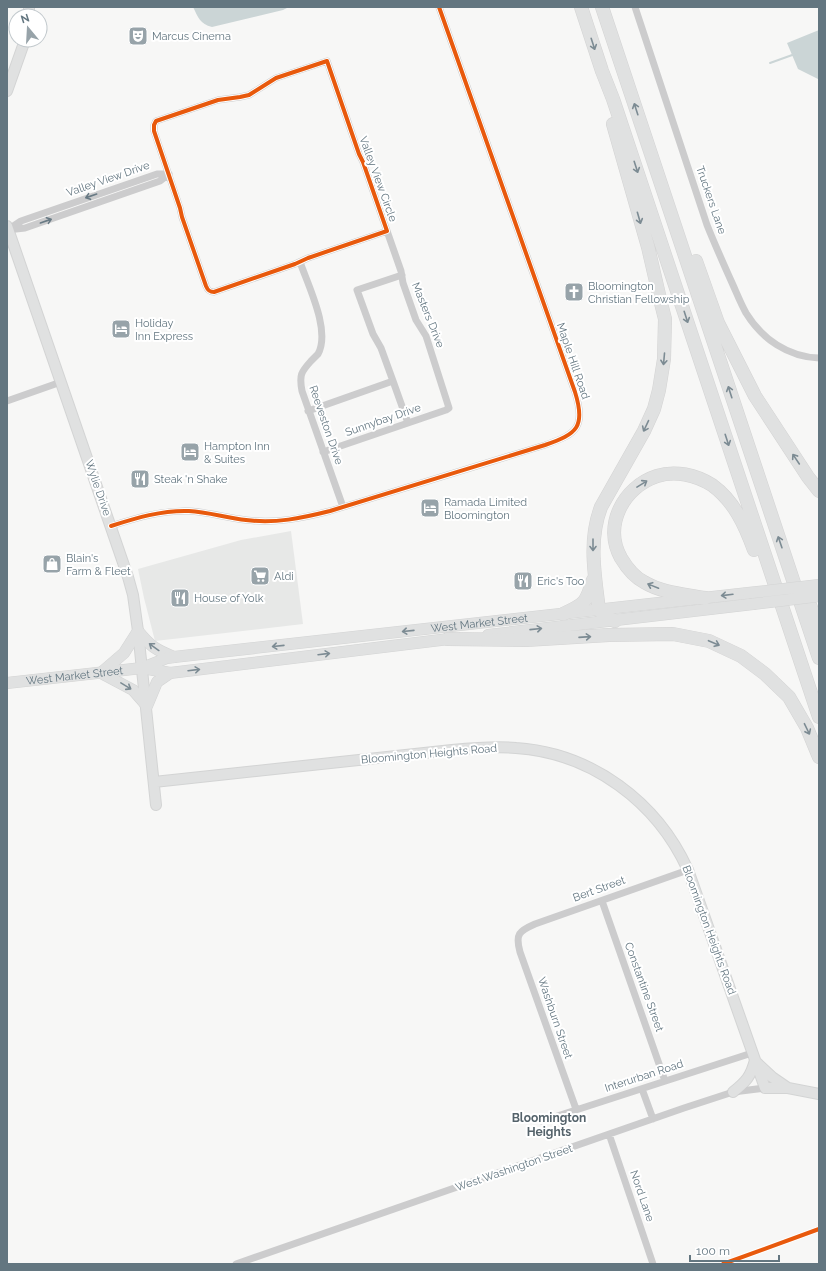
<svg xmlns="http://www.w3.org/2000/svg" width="826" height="1271" font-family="Raleway,sans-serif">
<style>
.built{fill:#e7e8e7}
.water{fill:#cbd5d6}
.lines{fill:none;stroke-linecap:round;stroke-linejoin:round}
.stream{stroke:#cbd5d6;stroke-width:2}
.secondary-casing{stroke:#d3d4d4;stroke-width:12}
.primary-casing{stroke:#d3d4d4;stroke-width:12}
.motorway-casing{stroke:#d3d3d3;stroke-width:14}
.minor{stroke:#cccccd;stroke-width:7}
.secondary{stroke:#e0e1e1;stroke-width:10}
.primary{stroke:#e0e1e1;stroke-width:11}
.motorway{stroke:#e0e1e1;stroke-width:13}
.primary-bridge-casing{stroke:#d3d4d4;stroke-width:12;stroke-linecap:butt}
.primary-bridge{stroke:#e0e1e1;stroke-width:11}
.cycleway-casing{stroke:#fff;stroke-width:6}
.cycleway{stroke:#e8590c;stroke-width:4}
.oneway{stroke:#7c8b93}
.oneway2{stroke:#687a84}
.labels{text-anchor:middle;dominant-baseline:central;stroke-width:4;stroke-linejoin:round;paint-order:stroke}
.poi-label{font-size:11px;fill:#637680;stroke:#fff;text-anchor:start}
.street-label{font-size:11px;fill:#637680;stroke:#fff}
.neighbourhood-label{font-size:12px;font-weight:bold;fill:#55636b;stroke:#fff}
</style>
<rect width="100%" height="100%" fill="#f7f7f6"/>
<path class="built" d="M291,531L303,624L155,641L144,598L138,569L241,540Z"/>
<path class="water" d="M193,7H289L283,10L212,27C200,24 198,17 193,7Z
M819,30V79H818L798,69L787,43Z"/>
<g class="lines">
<path class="stream" d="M770,63L795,54"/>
<g class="secondary-casing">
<path id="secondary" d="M29,16V7
M7,91L25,40
M7,226L128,577L133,595L138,631L156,805
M154,782L452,750C473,748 495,746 516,748C592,753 657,802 688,870L765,1088H788L819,1094
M757,1063L772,1077L788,1088
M733,1092C746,1082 751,1076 755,1060"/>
</g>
<g class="primary-casing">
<g id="primary">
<path d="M488,635L753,604"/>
<path d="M143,668L170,673L457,638"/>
<path d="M102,672L124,653L138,631C150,646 156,650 174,657"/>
<path d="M101,673L133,690L147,706L157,682L170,673"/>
<path id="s1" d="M7,683L142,668L167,658L174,657L748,593"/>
</g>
</g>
<g class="motorway-casing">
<path id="motorway" d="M581,7L602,71L613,99L819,717
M602,7L819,658
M613,124L648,247L660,299L665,319L664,359L659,390L654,409L644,431L601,507C588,541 595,576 599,610L606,617L615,621
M696,261L718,323L755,396L808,477L819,491
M705,598C684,594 662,593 644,582C634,577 627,568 621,558C603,526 623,487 657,476C675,470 696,475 712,485C734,501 745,525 754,550
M810,605L819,628
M563,614C585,604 586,603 593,580
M448,639L526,640L609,635L673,634L709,641L741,656L765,674L789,697L807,728L819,757"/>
</g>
<path class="minor" d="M635,7L707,225C715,245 724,265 733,285C737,294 741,304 746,313C762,339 788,357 819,358
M327,61L359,154L363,162L387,231L308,258L295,264L214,292C210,292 208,291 206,286L182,217L180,208L154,131V125L156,121L218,100L240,97L249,95L276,78Z
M9,229L21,221L157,174H169
M7,230L25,228L160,181L169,174
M300,262C308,285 331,331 318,354C316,356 313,359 311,361C301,372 299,375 302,391L343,507
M393,381L408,423
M7,401L61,382
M308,411L393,381L381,348L373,334L357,290L402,275
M323,452L446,410L449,408L426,336L416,320L403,283L401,271L387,231
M111,526C136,518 162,510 189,511C208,512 227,518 246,520C275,524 302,518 330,511L545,445C577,434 586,427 575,392L439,7
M602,901L665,1081
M642,1089L653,1119
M576,1109L520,952C515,934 519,931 535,924L688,870
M542,1121L752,1053
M609,1134L653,1264
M236,1264L684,1108L733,1092L765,1088"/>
<use href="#secondary" class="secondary"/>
<use href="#primary" class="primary"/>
<use href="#motorway" class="motorway"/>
<g class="primary-bridge-casing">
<path id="primary-bridge" d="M748,593L819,585
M753,604L819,596"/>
</g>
<use href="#primary-bridge" class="primary-bridge"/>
<g class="cycleway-casing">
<path id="cycleway" d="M327,61L359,154L363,162L387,231L308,258L295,264L214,292C210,292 208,291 206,286L182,217L180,208L154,131V125L156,121L218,100L240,97L249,95L276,78Z
M111,526C136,518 162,510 189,511C208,512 227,518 246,520C275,524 302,518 330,511L545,445C577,434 586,427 575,392L439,7
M723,1264L819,1229"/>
</g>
<use href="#cycleway" class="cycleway"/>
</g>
<defs><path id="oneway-shaft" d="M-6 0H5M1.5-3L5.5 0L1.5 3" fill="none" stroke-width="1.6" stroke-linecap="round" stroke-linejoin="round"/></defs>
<g class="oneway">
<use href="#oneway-shaft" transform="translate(593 44) rotate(72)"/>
<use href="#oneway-shaft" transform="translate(636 109) rotate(-108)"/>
<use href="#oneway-shaft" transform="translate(636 167) rotate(72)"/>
<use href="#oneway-shaft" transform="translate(639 218) rotate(74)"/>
<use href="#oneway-shaft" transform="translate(686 317) rotate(72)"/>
<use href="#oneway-shaft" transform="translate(664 359) rotate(95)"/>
<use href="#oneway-shaft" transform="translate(730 392) rotate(-108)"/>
<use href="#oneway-shaft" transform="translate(646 426) rotate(115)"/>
<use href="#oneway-shaft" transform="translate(727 440) rotate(72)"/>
<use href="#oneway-shaft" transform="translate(796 459) rotate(-124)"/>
<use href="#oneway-shaft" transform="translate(642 484) rotate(-32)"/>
<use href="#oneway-shaft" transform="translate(780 542) rotate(-109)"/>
<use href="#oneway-shaft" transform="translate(593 545) rotate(90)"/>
<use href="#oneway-shaft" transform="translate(653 586) rotate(-158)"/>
<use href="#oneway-shaft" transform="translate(727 595) rotate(173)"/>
<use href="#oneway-shaft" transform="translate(536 629) rotate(-6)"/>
<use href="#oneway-shaft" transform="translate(408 631) rotate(174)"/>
<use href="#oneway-shaft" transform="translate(585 637) rotate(-4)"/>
<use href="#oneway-shaft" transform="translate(714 643) rotate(23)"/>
<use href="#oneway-shaft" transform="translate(278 646) rotate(174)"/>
<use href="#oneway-shaft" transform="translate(154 647) rotate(-144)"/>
<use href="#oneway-shaft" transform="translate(324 654) rotate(-7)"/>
<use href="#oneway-shaft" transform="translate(194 670) rotate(-7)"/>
<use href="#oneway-shaft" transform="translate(126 686) rotate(31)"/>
<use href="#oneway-shaft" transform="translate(807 729) rotate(64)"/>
</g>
<g class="oneway2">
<use href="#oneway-shaft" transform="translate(91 196) rotate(161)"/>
<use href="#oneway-shaft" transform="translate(46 221) rotate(-19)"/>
</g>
<defs>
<g id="theatre-square" transform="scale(1)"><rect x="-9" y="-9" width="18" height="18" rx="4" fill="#97a3a9" stroke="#fff"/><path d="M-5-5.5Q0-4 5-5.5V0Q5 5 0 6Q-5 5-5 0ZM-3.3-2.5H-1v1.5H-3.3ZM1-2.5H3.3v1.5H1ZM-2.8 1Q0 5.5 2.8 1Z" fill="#fff"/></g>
<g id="church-square" transform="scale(1)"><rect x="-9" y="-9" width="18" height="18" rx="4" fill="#97a3a9" stroke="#fff"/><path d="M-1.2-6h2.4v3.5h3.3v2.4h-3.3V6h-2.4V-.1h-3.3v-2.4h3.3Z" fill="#fff"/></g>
<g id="hotel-square" transform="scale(1)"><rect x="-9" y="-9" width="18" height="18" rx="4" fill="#97a3a9" stroke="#fff"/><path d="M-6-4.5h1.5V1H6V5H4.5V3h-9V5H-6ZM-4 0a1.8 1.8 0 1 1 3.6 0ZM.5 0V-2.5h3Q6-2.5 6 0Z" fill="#fff"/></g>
<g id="restaurant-square" transform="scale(1)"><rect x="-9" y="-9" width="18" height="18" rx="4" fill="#97a3a9" stroke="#fff"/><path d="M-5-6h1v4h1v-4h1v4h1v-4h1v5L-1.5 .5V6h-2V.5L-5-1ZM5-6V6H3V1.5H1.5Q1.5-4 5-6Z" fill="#fff"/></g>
<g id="shop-square" transform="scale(1)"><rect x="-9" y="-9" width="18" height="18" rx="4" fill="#97a3a9" stroke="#fff"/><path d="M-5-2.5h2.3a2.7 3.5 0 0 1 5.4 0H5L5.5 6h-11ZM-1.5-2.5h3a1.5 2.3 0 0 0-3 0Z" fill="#fff"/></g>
<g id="supermarket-square" transform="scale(1)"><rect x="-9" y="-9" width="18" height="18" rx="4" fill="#97a3a9" stroke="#fff"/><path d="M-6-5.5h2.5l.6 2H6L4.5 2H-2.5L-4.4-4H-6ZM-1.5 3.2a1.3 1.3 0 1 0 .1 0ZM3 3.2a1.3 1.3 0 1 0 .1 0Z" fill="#fff"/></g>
</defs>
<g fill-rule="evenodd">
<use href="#theatre-square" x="138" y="36"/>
<use href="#church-square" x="574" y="292"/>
<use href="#hotel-square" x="121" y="329"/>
<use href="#hotel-square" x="190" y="452"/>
<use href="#restaurant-square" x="140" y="479"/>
<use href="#hotel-square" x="430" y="508"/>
<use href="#shop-square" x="52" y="564"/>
<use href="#supermarket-square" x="260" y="576"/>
<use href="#restaurant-square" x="523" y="581"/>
<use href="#restaurant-square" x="180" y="598"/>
</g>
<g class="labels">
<g class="poi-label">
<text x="152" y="36">Marcus Cinema</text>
<text x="588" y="286">Bloomington<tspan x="588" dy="13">Christian Fellowship</tspan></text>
<text x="135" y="323">Holiday<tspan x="135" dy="13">Inn Express</tspan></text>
<text x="204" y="446">Hampton Inn<tspan x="204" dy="13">&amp; Suites</tspan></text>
<text x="154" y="479">Steak 'n Shake</text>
<text x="444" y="502">Ramada Limited<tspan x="444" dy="13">Bloomington</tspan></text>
<text x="66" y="558">Blain's<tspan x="66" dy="13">Farm &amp; Fleet</tspan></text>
<text x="274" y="576">Aldi</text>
<text x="537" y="581">Eric's Too</text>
<text x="194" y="598">House of Yolk</text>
</g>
<g class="street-label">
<text transform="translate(108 179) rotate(-19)">Valley View Drive</text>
<text transform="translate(378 179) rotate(70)">Valley View Circle</text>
<text transform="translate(711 200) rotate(71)">Truckers Lane</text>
<text transform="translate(428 315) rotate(68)">Masters Drive</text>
<text transform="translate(573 361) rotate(71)">Maple Hill Road</text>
<text transform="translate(383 420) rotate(-19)">Sunnybay Drive</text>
<text transform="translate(326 425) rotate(71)">Reeveston Drive</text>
<text transform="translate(98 488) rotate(71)">Wylie Drive</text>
<text stroke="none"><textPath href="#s1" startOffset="477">West Market Street</textPath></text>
<text stroke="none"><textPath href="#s1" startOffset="68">West Market Street</textPath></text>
<text transform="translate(429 754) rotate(-5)">Bloomington Heights Road</text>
<text transform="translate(599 889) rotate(-20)">Bert Street</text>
<text transform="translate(709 930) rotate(70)">Bloomington Heights Road</text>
<text transform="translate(644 987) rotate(70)">Constantine Street</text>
<text transform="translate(555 1018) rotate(71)">Washburn Street</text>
<text transform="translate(644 1076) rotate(-18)">Interurban Road</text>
<text transform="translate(514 1168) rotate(-19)">West Washington Street</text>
<text transform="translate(642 1196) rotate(71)">Nord Lane</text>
</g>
<g class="neighbourhood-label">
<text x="549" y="1118">Bloomington<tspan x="549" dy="14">Heights</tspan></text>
</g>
</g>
<rect width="826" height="1271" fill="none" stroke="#637680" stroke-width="16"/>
<g transform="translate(28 28) rotate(342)"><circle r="19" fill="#ffffff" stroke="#c1c8cc"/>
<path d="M0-3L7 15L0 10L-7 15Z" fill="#97a3a9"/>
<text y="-6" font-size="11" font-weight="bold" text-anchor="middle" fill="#637680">N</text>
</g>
<path d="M690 1255v6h89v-6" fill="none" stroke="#637680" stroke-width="2"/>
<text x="696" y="1255" font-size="12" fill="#637680" stroke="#ffffff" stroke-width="3" paint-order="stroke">100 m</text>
</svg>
